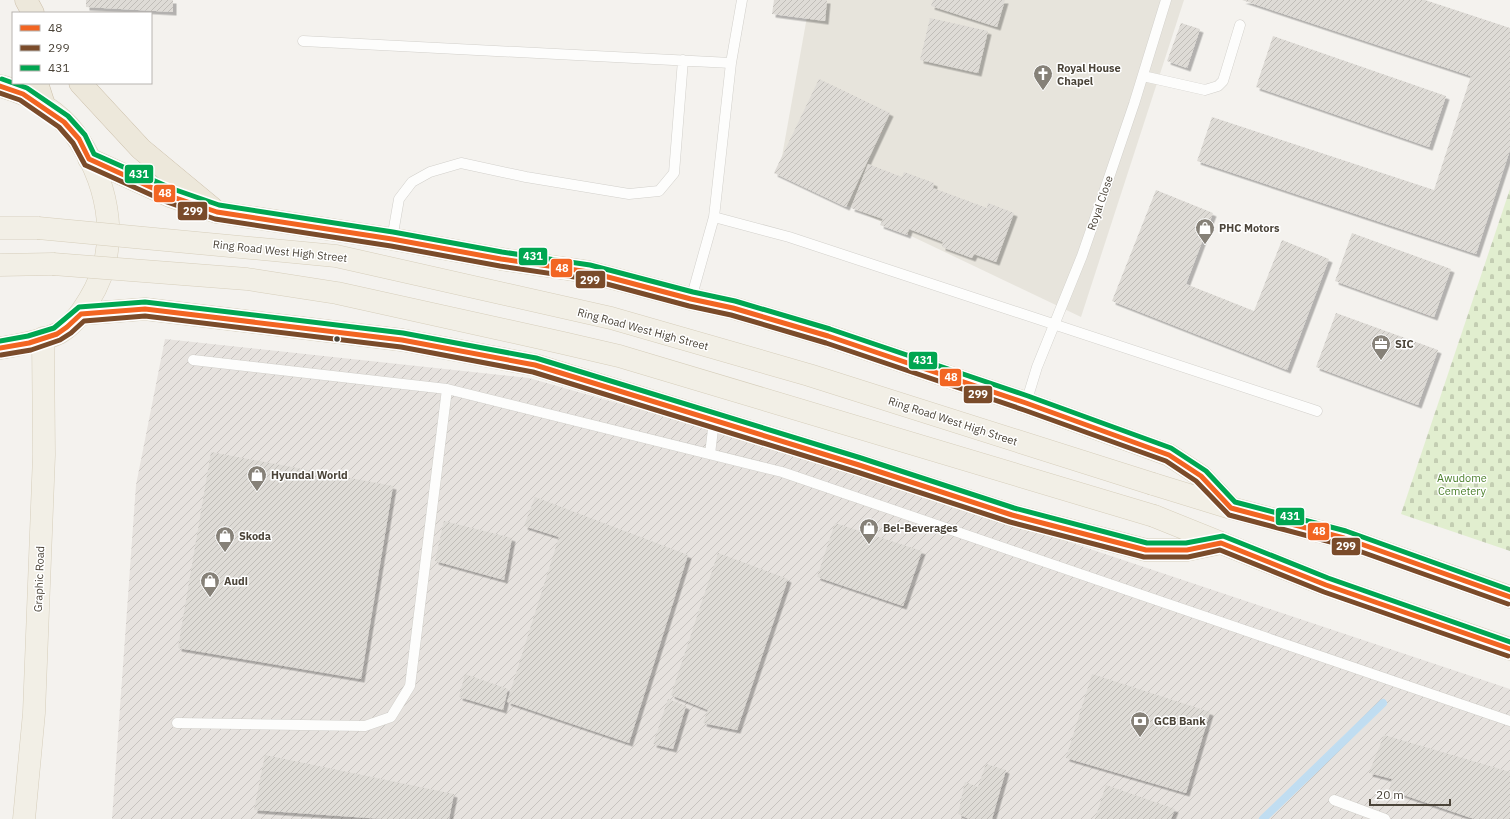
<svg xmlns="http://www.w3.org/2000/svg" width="1510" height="819" font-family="'IBM Plex Sans',sans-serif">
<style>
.residential{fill:#e7e4dc}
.industrial{fill:url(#industrial-furrows)}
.cemetery{fill:url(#cemetery-stones)}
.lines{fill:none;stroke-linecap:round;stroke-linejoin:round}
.stream{stroke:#c0ddf1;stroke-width:8}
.building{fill:url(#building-hatch);filter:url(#shadow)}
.lane-casing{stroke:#d2d0cb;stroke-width:11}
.primary-casing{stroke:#d6cebb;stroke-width:23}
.highway-casing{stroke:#ccbfa9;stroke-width:23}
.lane{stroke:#fdfdfc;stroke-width:10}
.primary{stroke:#f2efe6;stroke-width:22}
.highway{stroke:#ede8db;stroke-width:22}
.primary-bridge-casing{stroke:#d6cebb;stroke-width:23;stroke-linecap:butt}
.primary-bridge{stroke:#f2efe6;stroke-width:22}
.bus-1-casing{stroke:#fff;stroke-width:8}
.bus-2-casing{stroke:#fff;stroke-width:8}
.bus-3-casing{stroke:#fff;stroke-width:8}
.bus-1{stroke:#f26522;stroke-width:5}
.bus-2{stroke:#7a4b2a;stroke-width:5}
.bus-3{stroke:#00a651;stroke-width:5}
.bus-dot{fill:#4b4439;stroke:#fff;stroke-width:1.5}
.labels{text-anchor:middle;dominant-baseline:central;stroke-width:3;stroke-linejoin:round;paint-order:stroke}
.poi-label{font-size:11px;font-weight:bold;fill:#4b4439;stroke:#fff;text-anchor:start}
.street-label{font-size:11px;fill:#4b4439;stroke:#fff}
.park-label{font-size:11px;fill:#4a7f2a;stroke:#fff}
.line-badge{stroke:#fff;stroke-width:1.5}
.badge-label{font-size:11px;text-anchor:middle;font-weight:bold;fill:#fff}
</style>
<defs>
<pattern id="industrial-furrows" width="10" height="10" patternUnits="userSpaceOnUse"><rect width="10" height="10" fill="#e6e2de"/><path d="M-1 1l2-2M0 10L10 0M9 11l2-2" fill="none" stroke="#c7c3bf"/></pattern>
<pattern id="cemetery-stones" width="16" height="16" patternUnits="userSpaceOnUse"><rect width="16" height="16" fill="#e1eecf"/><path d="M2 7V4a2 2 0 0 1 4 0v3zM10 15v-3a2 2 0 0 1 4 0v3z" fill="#c3cdb2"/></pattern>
<pattern id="building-hatch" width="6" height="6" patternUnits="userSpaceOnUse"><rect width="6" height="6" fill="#dedbd6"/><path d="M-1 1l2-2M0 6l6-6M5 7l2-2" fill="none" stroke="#c0bdb8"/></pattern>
<filter id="shadow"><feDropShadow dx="3.5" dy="3.5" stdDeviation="0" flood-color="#0004"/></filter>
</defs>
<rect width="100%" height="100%" fill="#f4f2ee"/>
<path class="residential" d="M810,0H1184L1081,317L779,173Z"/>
<path class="industrial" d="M165,339L529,378L856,471L1510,689V819H112L136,485Z"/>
<path class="cemetery" d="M1510,189V551L1401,514Z"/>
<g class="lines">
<path class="stream" d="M1263,819L1383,703"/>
</g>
<path class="building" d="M86,0H173V12L86,7Z
M774,0H827L825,21L772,14Z
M933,0H1005L997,27L931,6Z
M1242,0H1425L1510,28V150L1476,254L1197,161L1212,117L1434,190L1471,76Z
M930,18L988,31L978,73L920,60Z
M1181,23L1200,29L1187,68L1167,61Z
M1273,36L1446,96L1429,147L1256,87Z
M819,79L890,113L846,207L774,173Z
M868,164L902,177L904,172L934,183L933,188L987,208L988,203L1014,213L996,262L974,254L972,258L942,247L943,242L909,229L907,235L880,225L883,219L851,208Z
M1156,190L1213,213L1186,284L1254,311L1282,240L1329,259L1287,370L1112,301Z
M1352,233L1451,269L1434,317L1335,281Z
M1336,313L1438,350L1418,405L1316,367Z
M211,452L393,486L361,679L178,648Z
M535,497L688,555L629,743L507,702L559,537L524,526Z
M444,521L512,538L504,580L435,561Z
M835,523L922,551L903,606L817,577Z
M718,553L788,579L737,730L703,723L708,710L671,695Z
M465,674L508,689L503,710L459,697Z
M1092,674L1210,712L1186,793L1066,758Z
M668,699L686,706L673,749L653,744Z
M1384,735L1510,772V819H1474L1389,790L1392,779L1369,773Z
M265,755L454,794L449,819H383L254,810Z
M986,764L1006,770L992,819H969L958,814L965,782L978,787Z
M1106,785L1175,809L1171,819H1095Z"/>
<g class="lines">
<g class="lane-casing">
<path id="lane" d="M303,41L731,63
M1143,76L1205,90L1218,86L1223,81L1240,25
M714,217L789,237L1317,411
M392,239L399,199L412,182L430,172L461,163L526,177L629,194L659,191L674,173L683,60
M691,299L714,217L731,63L742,0
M193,360L447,389L782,472L1510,721
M1026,403L1037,367L1082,256L1100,204L1134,104L1166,0
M710,454L714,421
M177,723L365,726L391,717L410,686L447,389
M1334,800L1385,819"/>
</g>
<g class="primary-casing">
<path id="primary" d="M0,86C8,88 16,91 23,94C43,103 67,120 79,140C110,188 121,249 89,300C81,313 73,325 59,333C45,340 15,346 0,348
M89,159L170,196L217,212L392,239L501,259L589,272L691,299L733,308L828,336L1026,403L1169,455L1201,476L1231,508
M0,228H38
M0,265L53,264
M81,314L145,309L402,340L535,365L859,465L1012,515L1146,550H1187L1221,543
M1153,484L1231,508L1344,538L1510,597
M1154,516L1326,585L1510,649
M24,819L34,713L44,455L43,338"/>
</g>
<g class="highway-casing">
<path id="highway" d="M26,0L33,13
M37,83L45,108
M80,83L141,149L217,212"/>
</g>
<use href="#lane" class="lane"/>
<use href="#primary" class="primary"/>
<use href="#highway" class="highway"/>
<g class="primary-bridge-casing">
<path id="primary-bridge" d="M38,228L336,256L611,318L809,375L1153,484
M53,264L247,279L337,293L563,343L619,356L1154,516"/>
</g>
<use href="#primary-bridge" class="primary-bridge"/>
<g class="bus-1-casing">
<path id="bus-1" d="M0,86L23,94L64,122L79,139L89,159L170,196L217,212L392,239L501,259L589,272L691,299L733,308L828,336L1026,403L1169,455L1201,476L1231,508L1344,538L1510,597
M0,348L29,343L57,334L67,327L81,314L145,309L402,340L535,365L859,465L1012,515L1146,550H1187L1221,543L1326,585L1510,649"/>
</g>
<g class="bus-2-casing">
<path id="bus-2" d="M0,93L20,100L59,127L73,143L85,165L167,202L215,219L391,246L500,266L588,279L689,306L731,315L826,343L1024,410L1166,461L1196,481L1229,515L1342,545L1508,604
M1,355L31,350L60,340L71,333L84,321L145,316L401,347L533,372L857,472L1010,522L1144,557H1188L1220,550L1324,592L1508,656"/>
</g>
<g class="bus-3-casing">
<path id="bus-3" d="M2,79L27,88L68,116L85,135L94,154L173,189L219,205L393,232L502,252L590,265L693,292L735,301L830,329L1028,396L1171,448L1206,471L1235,502L1346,531L1510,590
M0,341L28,336L54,328L79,307L145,302L403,333L536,358L861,458L1014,508L1147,543H1186L1223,536L1328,578L1510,642"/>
</g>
<use href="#bus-1" class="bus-1"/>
<use href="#bus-2" class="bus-2"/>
<use href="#bus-3" class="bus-3"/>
</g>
<defs>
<g id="church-pin" transform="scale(1)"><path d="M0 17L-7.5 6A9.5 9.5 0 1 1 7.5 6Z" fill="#868178" stroke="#fff"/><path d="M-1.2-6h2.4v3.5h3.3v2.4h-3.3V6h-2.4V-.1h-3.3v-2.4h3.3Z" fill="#fff"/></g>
<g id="shop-pin" transform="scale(1)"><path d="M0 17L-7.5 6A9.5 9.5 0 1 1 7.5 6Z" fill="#868178" stroke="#fff"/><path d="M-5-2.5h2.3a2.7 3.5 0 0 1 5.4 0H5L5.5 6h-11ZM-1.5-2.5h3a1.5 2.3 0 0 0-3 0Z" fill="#fff"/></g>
<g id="office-pin" transform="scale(1)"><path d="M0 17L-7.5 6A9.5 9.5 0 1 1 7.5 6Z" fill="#868178" stroke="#fff"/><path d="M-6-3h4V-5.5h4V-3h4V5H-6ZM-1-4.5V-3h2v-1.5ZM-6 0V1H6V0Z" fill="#fff"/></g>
<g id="bank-pin" transform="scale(1)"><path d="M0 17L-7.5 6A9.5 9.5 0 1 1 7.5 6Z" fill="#868178" stroke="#fff"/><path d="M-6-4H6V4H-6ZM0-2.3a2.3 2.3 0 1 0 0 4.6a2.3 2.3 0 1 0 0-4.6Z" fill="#fff"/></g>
</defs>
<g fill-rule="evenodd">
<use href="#church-pin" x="1043" y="74"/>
<use href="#shop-pin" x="1205" y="228"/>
<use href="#office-pin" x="1381" y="344"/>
<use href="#shop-pin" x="257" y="475"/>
<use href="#shop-pin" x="869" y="528"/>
<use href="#shop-pin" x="225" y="536"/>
<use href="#shop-pin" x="210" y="581"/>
<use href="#bank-pin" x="1140" y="721"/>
</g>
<circle class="bus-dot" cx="337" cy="339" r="3.5"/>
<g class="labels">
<g class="poi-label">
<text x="1057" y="68">Royal House<tspan x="1057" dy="13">Chapel</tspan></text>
<text x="1219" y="228">PHC Motors</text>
<text x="1395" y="344">SIC</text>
<text x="271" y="475">Hyundai World</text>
<text x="883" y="528">Bel-Beverages</text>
<text x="239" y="536">Skoda</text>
<text x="224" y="581">Audi</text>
<text x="1154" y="721">GCB Bank</text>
</g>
<g class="street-label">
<text transform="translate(1100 203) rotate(-71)">Royal Close</text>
<text transform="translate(280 251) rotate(6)">Ring Road West High Street</text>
<text transform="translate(643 329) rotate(15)">Ring Road West High Street</text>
<text transform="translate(953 421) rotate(18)">Ring Road West High Street</text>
<text transform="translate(39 579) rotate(-88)">Graphic Road</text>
</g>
<g class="park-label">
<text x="1462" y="478">Awudome<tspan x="1462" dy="13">Cemetery</tspan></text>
</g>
</g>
<g class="line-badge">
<rect x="124" y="164" width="30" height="20" rx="4" fill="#00a651"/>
<rect x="153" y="184" width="23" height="19" rx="4" fill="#f26522"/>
<rect x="177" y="201" width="31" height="20" rx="4" fill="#7a4b2a"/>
<rect x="518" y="247" width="30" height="19" rx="4" fill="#00a651"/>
<rect x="550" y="258" width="23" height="20" rx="4" fill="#f26522"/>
<rect x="575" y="270" width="31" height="19" rx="4" fill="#7a4b2a"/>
<rect x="908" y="351" width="30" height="19" rx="4" fill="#00a651"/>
<rect x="939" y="368" width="23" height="19" rx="4" fill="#f26522"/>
<rect x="963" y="385" width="30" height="19" rx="4" fill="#7a4b2a"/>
<rect x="1275" y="507" width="30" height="19" rx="4" fill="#00a651"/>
<rect x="1307" y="522" width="23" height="19" rx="4" fill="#f26522"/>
<rect x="1331" y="537" width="30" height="19" rx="4" fill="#7a4b2a"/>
</g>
<g class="badge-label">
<text x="139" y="178">431</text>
<text x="165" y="197">48</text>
<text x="193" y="215">299</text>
<text x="533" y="260">431</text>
<text x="562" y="272">48</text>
<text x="590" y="284">299</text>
<text x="923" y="364">431</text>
<text x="951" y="381">48</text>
<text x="978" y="398">299</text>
<text x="1290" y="520">431</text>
<text x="1319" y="535">48</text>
<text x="1346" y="550">299</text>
</g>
<rect x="12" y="12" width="140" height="72" fill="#ffffff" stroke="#b7b4b0"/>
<rect x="20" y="25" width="20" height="6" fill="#f26522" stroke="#b7b4b0"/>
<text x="48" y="32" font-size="12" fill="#4b4439">48</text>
<rect x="20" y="45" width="20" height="6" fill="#7a4b2a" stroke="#b7b4b0"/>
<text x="48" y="52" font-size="12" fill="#4b4439">299</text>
<rect x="20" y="65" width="20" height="6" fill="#00a651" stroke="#b7b4b0"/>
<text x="48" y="72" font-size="12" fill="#4b4439">431</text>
<path d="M1370 799v6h80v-6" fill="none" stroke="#4b4439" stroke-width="2"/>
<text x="1376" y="799" font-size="12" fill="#4b4439" stroke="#ffffff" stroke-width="3" paint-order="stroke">20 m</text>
</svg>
